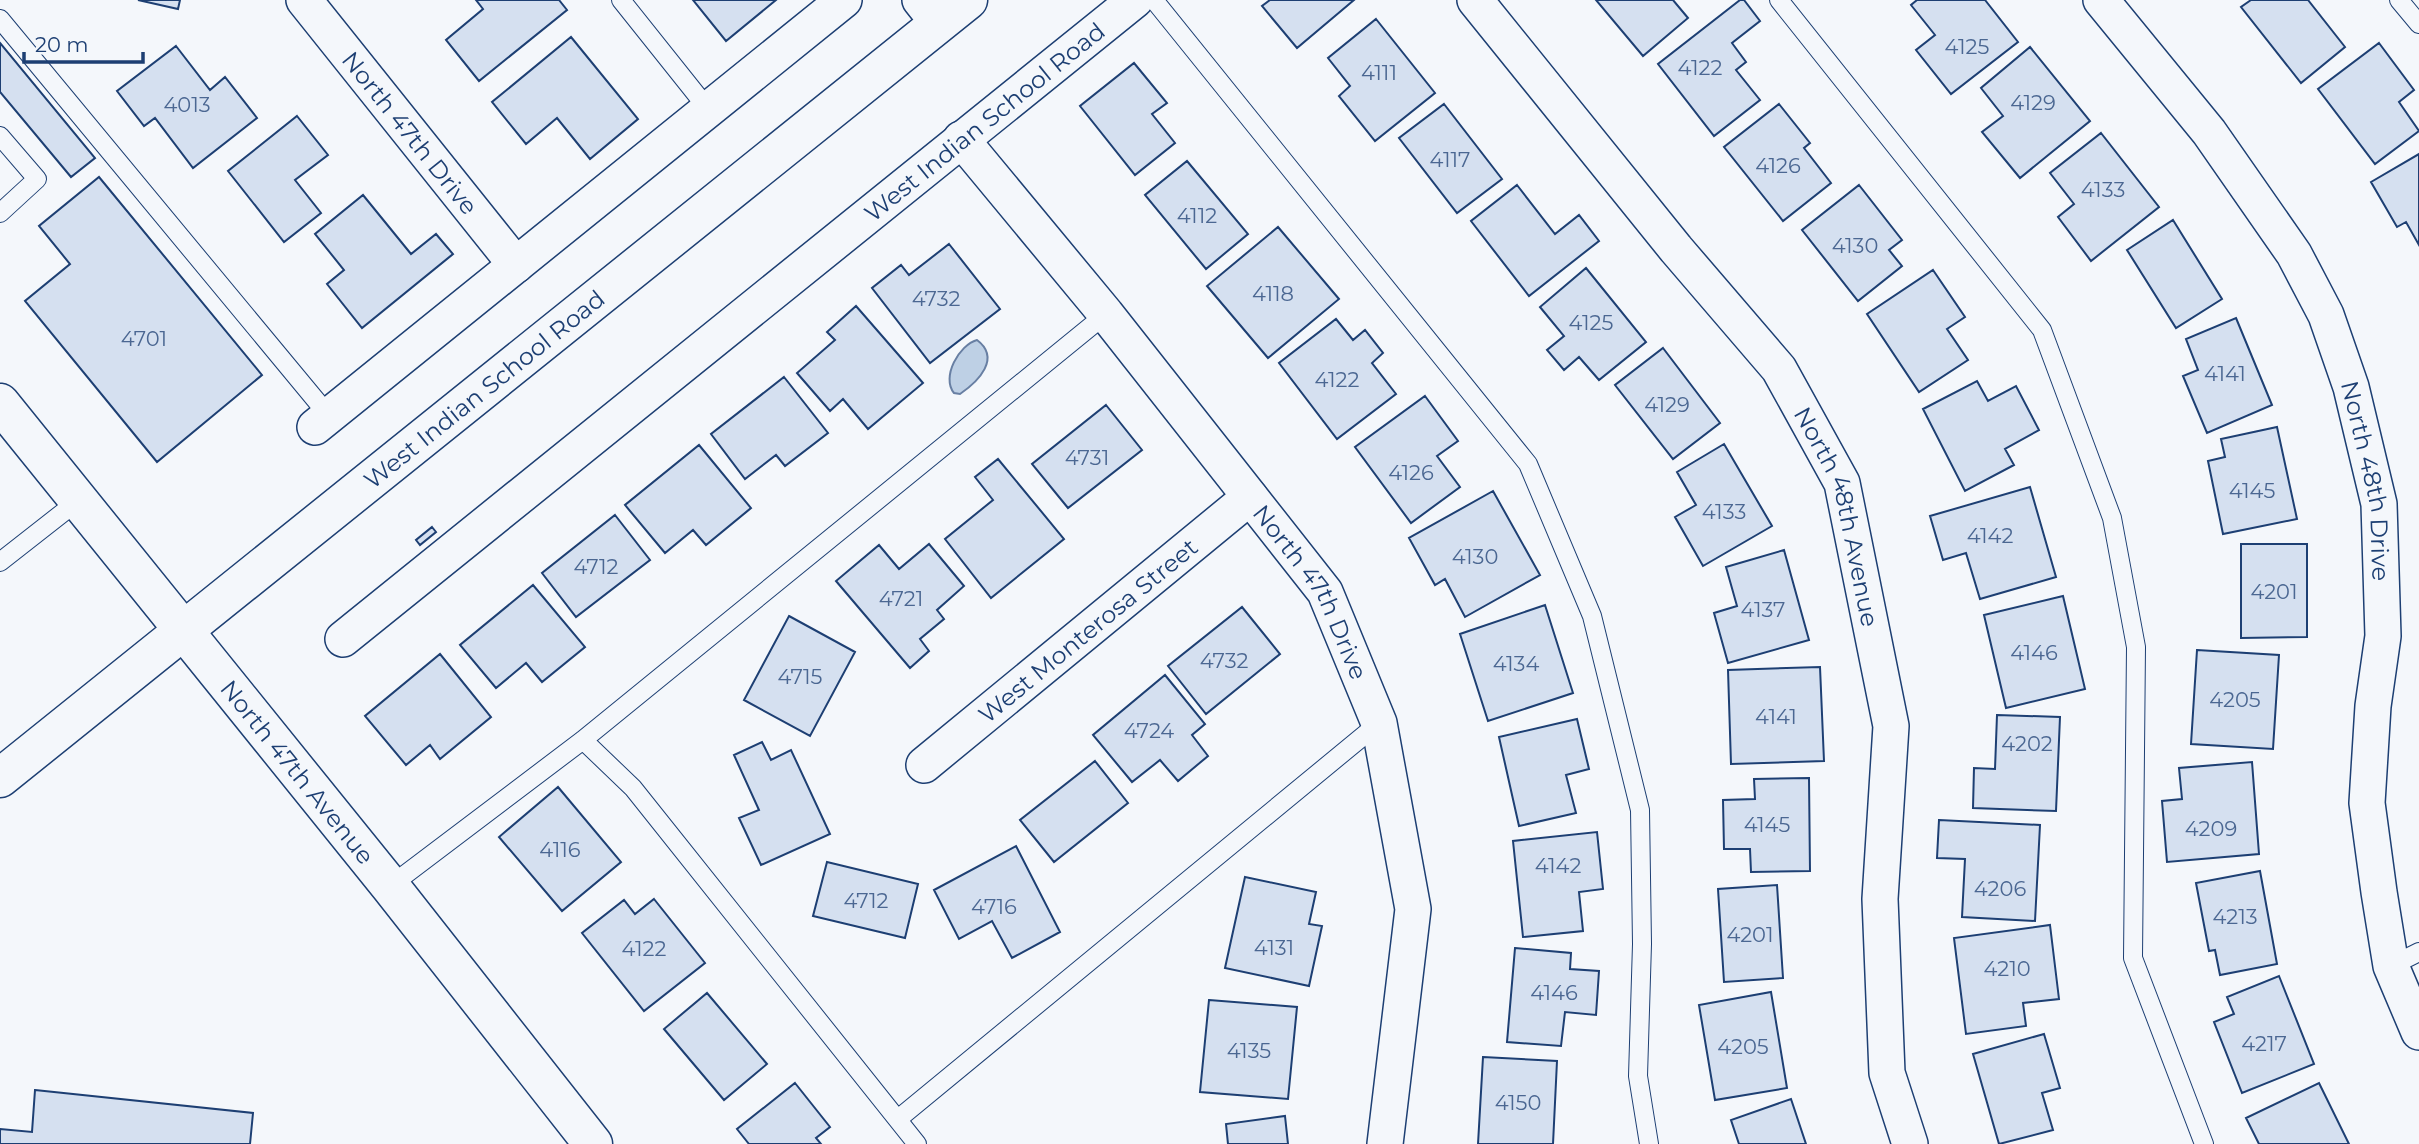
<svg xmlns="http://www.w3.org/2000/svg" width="2419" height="1144" font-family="Montserrat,sans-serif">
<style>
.water{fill:#bed0e5;stroke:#687fa3;stroke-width:2}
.building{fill:#d5e0f0;stroke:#1d3f73;stroke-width:2}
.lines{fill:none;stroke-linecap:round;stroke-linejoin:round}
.lane-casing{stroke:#1d3f73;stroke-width:20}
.street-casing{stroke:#1d3f73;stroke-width:38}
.secondary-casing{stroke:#1d3f73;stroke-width:41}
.lane{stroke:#f4f7fb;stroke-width:18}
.street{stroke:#f4f7fb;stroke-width:35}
.secondary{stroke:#f4f7fb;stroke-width:38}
.labels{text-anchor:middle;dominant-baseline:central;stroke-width:5;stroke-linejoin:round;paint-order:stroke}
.number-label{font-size:21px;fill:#4b6792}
.street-label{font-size:24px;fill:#1d3f73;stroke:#f4f7fb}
</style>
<rect width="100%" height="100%" fill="#f4f7fb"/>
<path class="water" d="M977,340C1001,358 979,381 960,394L954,393C941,377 959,345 977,340Z"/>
<path class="building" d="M138,0H180L178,9Z
M476,0H559L567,10L479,81L446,40L483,9Z
M693,0H776L726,41Z
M1270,0H1354L1297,48L1262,6Z
M1596,0H1673L1688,18L1643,56Z
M1740,0H1744L1760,21L1732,43L1746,62L1736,70L1760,100L1714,136L1658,64Z
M1917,0H1985L2018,42L1951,94L1916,50L1935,35L1911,5Z
M2251,0H2308L2345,47L2301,83L2241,7Z
M1376,19L1435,93L1375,141L1339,96L1350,86L1328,58Z
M571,37L638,119L590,159L557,118L526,144L492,102Z
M0,43L95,158L71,177L0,92Z
M2379,43L2414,90L2399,102L2419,131L2375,164L2318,89Z
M176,46L210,90L225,77L257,118L193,168L155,118L144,126L117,91Z
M2030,47L2090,121L2020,178L1982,132L2003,116L1981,88Z
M1134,63L1167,103L1152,114L1175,143L1135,175L1080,106Z
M1444,104L1502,179L1457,213L1399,138Z
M1779,104L1810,143L1804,148L1831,183L1783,221L1724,147Z
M297,116L328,155L295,180L321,213L284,242L228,171Z
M2101,133L2159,207L2091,261L2058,217L2074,204L2050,173Z
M2419,154V245L2406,222L2397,227L2371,182Z
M1187,161L1248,234L1206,269L1145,195Z
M99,177L262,375L157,462L25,301L70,264L39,226Z
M1517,185L1555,234L1579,215L1599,241L1529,296L1471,221Z
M1859,185L1902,240L1889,250L1902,266L1858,301L1802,230Z
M363,195L411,254L436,234L453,254L362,328L327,284L344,270L315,234Z
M2173,220L2222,299L2176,328L2127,250Z
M1278,227L1339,299L1268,358L1207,286Z
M949,244L1000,309L930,363L872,288L901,265L909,275Z
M1586,268L1646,342L1599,380L1579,357L1564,370L1547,350L1564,336L1540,307Z
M1933,270L1965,317L1947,329L1968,360L1919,392L1867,314Z
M856,306L923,383L868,429L843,399L830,411L797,373L835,340L827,332Z
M2236,318L2272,405L2207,433L2183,376L2198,370L2186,339Z
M1336,319L1353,340L1365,330L1383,353L1372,363L1396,394L1337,439L1279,363Z
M1663,348L1720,423L1673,459L1615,385Z
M784,377L828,433L785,466L776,455L745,479L711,434Z
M1977,381L1988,401L2016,386L2039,430L2005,449L2014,465L1965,491L1923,409Z
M1425,396L1458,441L1437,456L1460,487L1411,523L1355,447Z
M1106,405L1142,450L1068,508L1032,464Z
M2277,427L2297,519L2223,534L2208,461L2225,457L2221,439Z
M1724,444L1772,526L1703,566L1675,517L1696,505L1677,472Z
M699,445L751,508L706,545L693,530L665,553L625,505Z
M998,459L1064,539L991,598L945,539L993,500L975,477Z
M2030,487L2056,577L1980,599L1966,553L1943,560L1930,516Z
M1493,491L1540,575L1465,617L1445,579L1435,585L1409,538Z
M615,515L650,560L576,617L542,573Z
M432,527L436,532L420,545L416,540Z
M929,544L964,586L937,610L944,619L920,639L929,651L910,668L836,581L879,545L899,569Z
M2241,544H2307V637L2241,638Z
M1784,550L1809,640L1728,663L1714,613L1737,606L1726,567Z
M533,585L585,647L542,682L526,663L496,688L460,645Z
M2063,596L2085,689L2006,708L1984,615Z
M1545,605L1573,693L1488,721L1460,634Z
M1242,607L1280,654L1206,714L1168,666Z
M789,616L855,652L810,736L744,700Z
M2197,650L2279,655L2273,749L2191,744Z
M440,654L491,717L440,759L430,745L406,765L365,716Z
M1820,667L1824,761L1731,764L1728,670Z
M1165,675L1205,724L1192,735L1208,756L1178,781L1160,760L1132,782L1093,735Z
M1997,715L2060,717L2056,811L1973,808L1974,768L1995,769Z
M1577,719L1589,769L1566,775L1576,813L1519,826L1499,737Z
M762,742L771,760L791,750L830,834L761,865L739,818L759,810L734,755Z
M1095,761L1128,803L1054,862L1020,820Z
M2252,762L2259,854L2167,862L2162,801L2182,799L2179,768Z
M1809,778L1810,871L1751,872L1750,849H1724L1723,800L1755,799L1754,779Z
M558,787L621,862L562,911L499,837Z
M1939,820L2040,825L2035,921L1962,917L1965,859L1937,858Z
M1597,832L1603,889L1579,892L1583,931L1523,937L1513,841Z
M1016,846L1060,932L1012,958L992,921L959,939L934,890Z
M827,862L918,884L905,938L813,916Z
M2260,871L2277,964L2220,975L2215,950L2209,951L2196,883Z
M1245,877L1316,892L1309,924L1322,926L1309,986L1225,968Z
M1777,885L1783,978L1724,982L1718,889Z
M654,899L705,963L644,1011L582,933L624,900L635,914Z
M2050,925L2059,999L2023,1003L2026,1026L1966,1034L1954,938Z
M1515,948L1571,953L1570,969L1599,971L1596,1015L1565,1012L1561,1046L1507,1042Z
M2279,976L2314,1064L2242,1093L2214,1022L2234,1014L2227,997Z
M1771,992L1787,1088L1715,1100L1699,1005Z
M707,993L767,1064L724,1100L664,1029Z
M1209,1000L1297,1007L1288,1099L1200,1092Z
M2044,1034L2060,1088L2042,1093L2053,1130L1999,1144L1973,1054Z
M1483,1057L1557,1061L1553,1144H1478Z
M795,1083L830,1127L816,1138L821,1144H749L737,1129Z
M2319,1083L2349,1144H2259L2246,1118Z
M35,1090L253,1113L250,1144H0V1129L32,1132Z
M1791,1099L1806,1144H1739L1731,1120Z
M1285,1116L1288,1144H1228L1226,1124Z"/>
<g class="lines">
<g class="lane-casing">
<path id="lane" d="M621,0L708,109
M1154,0L1528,464L1592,616L1640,810L1642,944L1638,1076L1649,1144
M1779,0L2042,330L2112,518L2136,647L2133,958L2204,1144
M2399,0L2419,24
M0,19L329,416
M0,136L37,179L0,213
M0,562L79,500
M583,740L633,788L917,1144
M390,886L583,740L1106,314
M2391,966L2419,952
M898,1119L1379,723"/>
</g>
<g class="street-casing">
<g id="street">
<path id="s1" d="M304,0L516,265"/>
<path d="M920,0L939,24"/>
<path id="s2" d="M1475,0L1676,249L1779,369L1842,483L1891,726L1880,899L1887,1073L1910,1144"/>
<path id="s3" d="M2101,0L2209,132L2294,254L2326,315L2351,387L2379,504L2383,636L2373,706L2367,803L2379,892L2391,966L2419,1032"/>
<path id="s4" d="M961,139L1106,314L1325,592L1379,723L1413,909L1385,1144"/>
<path d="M315,427L844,0"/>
<path id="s5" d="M343,639L1135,0"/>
<path id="s6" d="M924,765L1250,497"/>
</g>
</g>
<g class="secondary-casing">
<g id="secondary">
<path id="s7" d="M0,403L390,886L593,1144"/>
<path id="s8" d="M0,778L968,0"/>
</g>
</g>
<use href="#lane" class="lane"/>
<use href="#street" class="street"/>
<use href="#secondary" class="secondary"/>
</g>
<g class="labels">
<g class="number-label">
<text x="1967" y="46">4125</text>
<text x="1700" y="67">4122</text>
<text x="1379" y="72">4111</text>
<text x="2033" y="102">4129</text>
<text x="187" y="104">4013</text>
<text x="1450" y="159">4117</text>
<text x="1778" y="165">4126</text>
<text x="2103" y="189">4133</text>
<text x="1197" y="215">4112</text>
<text x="1855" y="245">4130</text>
<text x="1273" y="293">4118</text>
<text x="936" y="298">4732</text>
<text x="1591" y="322">4125</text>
<text x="144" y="338">4701</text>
<text x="2225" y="373">4141</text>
<text x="1337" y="379">4122</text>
<text x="1667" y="404">4129</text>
<text x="1087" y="457">4731</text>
<text x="1411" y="472">4126</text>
<text x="2252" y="490">4145</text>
<text x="1724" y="511">4133</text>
<text x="1990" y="535">4142</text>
<text x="1475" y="556">4130</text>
<text x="596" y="566">4712</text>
<text x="2274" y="591">4201</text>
<text x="901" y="598">4721</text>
<text x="1763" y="609">4137</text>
<text x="2034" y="652">4146</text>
<text x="1224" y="660">4732</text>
<text x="1516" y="663">4134</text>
<text x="800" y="676">4715</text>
<text x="2235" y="699">4205</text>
<text x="1776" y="716">4141</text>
<text x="1149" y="730">4724</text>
<text x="2027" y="743">4202</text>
<text x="1767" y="824">4145</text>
<text x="2211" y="828">4209</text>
<text x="560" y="849">4116</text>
<text x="1558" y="865">4142</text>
<text x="2000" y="888">4206</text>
<text x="866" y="900">4712</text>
<text x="994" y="906">4716</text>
<text x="2235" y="916">4213</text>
<text x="1750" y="934">4201</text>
<text x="1274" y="947">4131</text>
<text x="644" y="948">4122</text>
<text x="2007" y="968">4210</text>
<text x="1554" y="992">4146</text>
<text x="2264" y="1043">4217</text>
<text x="1743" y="1046">4205</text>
<text x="1249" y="1050">4135</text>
<text x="1518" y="1102">4150</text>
</g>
<g class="street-label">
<text stroke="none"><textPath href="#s5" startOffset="824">West Indian School Road</textPath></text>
<text stroke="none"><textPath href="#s1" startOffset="170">North 47th Drive</textPath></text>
<text stroke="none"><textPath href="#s8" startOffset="621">West Indian School Road</textPath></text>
<text stroke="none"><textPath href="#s3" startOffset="560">North 48th Drive</textPath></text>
<text stroke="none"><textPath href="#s2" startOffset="639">North 48th Avenue</textPath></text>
<text stroke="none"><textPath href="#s4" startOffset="574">North 47th Drive</textPath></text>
<text stroke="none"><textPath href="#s6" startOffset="212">West Monterosa Street</textPath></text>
<text stroke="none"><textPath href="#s7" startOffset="474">North 47th Avenue</textPath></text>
</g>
</g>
<path d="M24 52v10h119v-10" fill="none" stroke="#1d3f73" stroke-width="3.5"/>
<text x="35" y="52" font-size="21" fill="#1d3f73" stroke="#f4f7fb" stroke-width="5" paint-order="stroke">20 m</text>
</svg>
